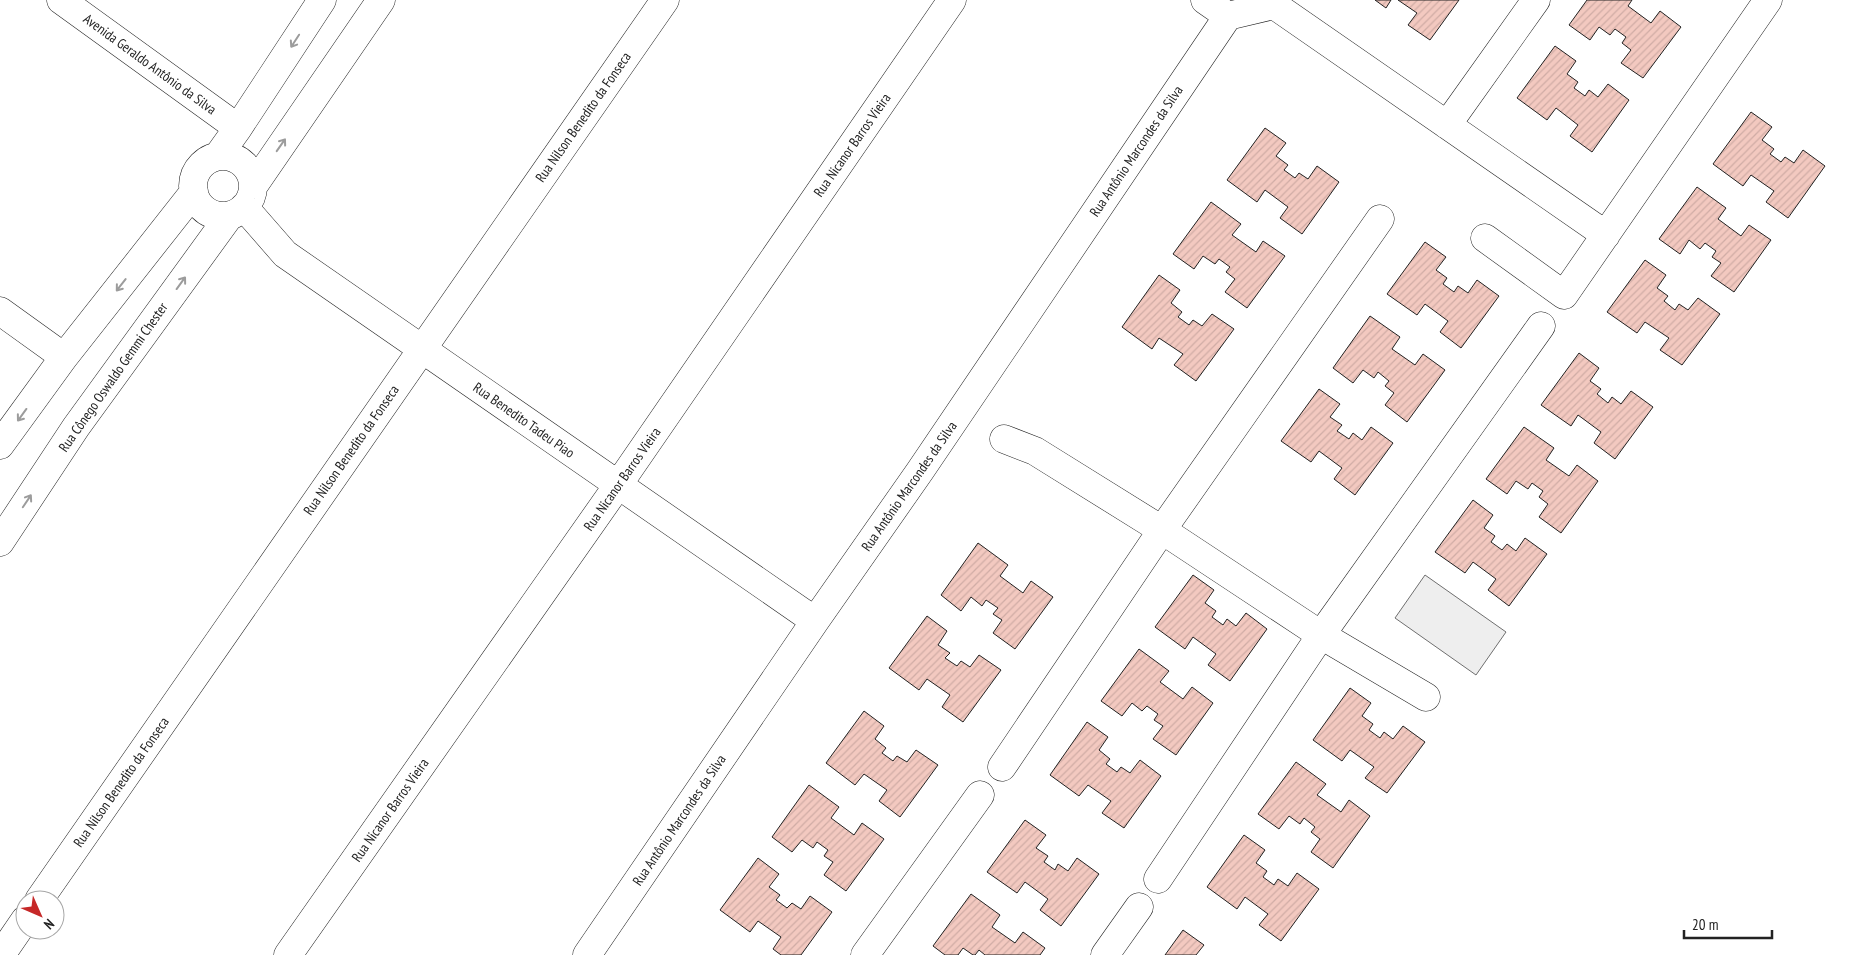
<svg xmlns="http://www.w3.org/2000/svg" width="1859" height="955" font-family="'PT Sans Narrow',sans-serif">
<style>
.green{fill:#eee;stroke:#6f6f6f}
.building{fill:url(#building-hatch);stroke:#222}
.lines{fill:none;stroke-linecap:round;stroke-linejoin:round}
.minor-casing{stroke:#222;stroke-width:29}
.minor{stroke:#fff;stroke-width:28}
.oneway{stroke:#9c9c9c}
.labels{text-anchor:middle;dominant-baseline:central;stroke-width:4;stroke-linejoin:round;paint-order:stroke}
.street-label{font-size:14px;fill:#222;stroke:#fff}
</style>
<defs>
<pattern id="building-hatch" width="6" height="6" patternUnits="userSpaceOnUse" patternTransform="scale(1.25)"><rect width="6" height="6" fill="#f3c9c0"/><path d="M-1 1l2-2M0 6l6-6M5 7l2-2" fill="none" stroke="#d0aca5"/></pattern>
</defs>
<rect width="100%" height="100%" fill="#fff"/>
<path class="green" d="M1425,575L1506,632L1476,675L1395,618Z"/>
<path class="building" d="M1375,0H1391L1386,8Z
M1398,0H1459L1430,40L1408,25L1417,13Z
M1587,0H1632L1628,6L1651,23L1660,11L1681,27L1643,78L1621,63L1631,50L1622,43L1626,37L1615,29L1610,35L1599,27L1590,40L1569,25Z
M1555,46L1576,61L1567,74L1578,82L1574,88L1585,96L1589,90L1598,97L1608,84L1629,100L1592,152L1570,136L1578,125L1556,108L1547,120L1517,98Z
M1751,112L1772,127L1762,140L1774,149L1770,154L1781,162L1785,157L1794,163L1803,150L1825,166L1788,218L1766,202L1774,191L1751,175L1743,186L1713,164Z
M1265,128L1286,143L1276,156L1288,165L1284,170L1295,178L1299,173L1308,179L1317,166L1339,182L1302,234L1280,218L1288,207L1265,190L1257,202L1227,180Z
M1697,187L1726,208L1718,219L1741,236L1749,225L1771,240L1734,292L1711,276L1721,263L1712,257L1716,251L1705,243L1700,249L1689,240L1680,254L1659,239Z
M1211,202L1241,224L1232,235L1256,252L1263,241L1285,256L1247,308L1225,292L1235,279L1226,272L1230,267L1219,259L1215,264L1203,256L1194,269L1173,254Z
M1425,242L1446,257L1436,270L1447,278L1443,284L1454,292L1458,286L1468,293L1477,280L1499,296L1461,348L1440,332L1448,321L1425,304L1417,315L1387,294Z
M1645,260L1666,275L1657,288L1668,296L1664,301L1675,310L1679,304L1688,310L1698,298L1720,314L1682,365L1660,350L1669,338L1645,322L1637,333L1607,312Z
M1159,275L1180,290L1171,303L1182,312L1178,317L1189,325L1193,320L1202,326L1212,314L1234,329L1196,381L1174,365L1183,354L1159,338L1152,349L1122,327Z
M1370,316L1400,337L1392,349L1415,365L1423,354L1445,370L1407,422L1385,405L1394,393L1385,386L1389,381L1378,372L1374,378L1363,370L1353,383L1333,368Z
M1579,353L1599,368L1590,381L1601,389L1597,394L1608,403L1612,397L1621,404L1631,391L1653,407L1615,459L1594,443L1601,432L1578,415L1571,426L1541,405Z
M1319,389L1340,404L1330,417L1342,425L1337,431L1349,439L1353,433L1362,440L1371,427L1393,443L1355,495L1334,479L1342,468L1319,451L1311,462L1281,441Z
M1524,427L1554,448L1546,460L1569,476L1577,465L1598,481L1561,533L1539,517L1548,504L1539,497L1543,491L1532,483L1528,489L1516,481L1507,494L1486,479Z
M1473,500L1493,515L1484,528L1495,536L1491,542L1502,550L1507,544L1516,551L1525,538L1547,554L1509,606L1488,590L1496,579L1473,562L1465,573L1435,552Z
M978,543L1008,565L1000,576L1023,593L1031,581L1053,597L1015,649L993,633L1002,620L993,614L998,608L986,600L982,606L971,597L961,611L941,595Z
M1193,575L1214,590L1205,603L1216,611L1212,617L1223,625L1227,619L1236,626L1246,613L1267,629L1230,681L1208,665L1216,654L1193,637L1185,649L1155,627Z
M927,616L947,631L938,645L950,653L945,658L957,666L961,661L970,667L979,655L1001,670L963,722L942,707L950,695L927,679L919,690L889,668Z
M1139,649L1169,671L1160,682L1183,699L1192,687L1213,703L1176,755L1153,739L1163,726L1154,720L1158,714L1147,706L1142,711L1132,703L1122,716L1101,701Z
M1350,688L1371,703L1362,716L1373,724L1369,730L1380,738L1384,732L1393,739L1403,726L1425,742L1387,793L1365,778L1374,767L1350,750L1342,761L1313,740Z
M864,711L884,726L875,739L886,748L882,753L893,761L897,756L907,762L916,750L938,765L900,817L879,801L887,790L864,774L855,785L826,763Z
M1087,722L1108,737L1099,750L1110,759L1106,764L1117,772L1121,767L1130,773L1140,760L1161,776L1124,828L1102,813L1111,801L1088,785L1079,796L1050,775Z
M1296,762L1326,784L1317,795L1341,812L1349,800L1370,816L1333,868L1311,852L1320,839L1311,832L1315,827L1304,818L1300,824L1289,816L1279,829L1258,814Z
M809,785L839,807L831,818L854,835L862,823L884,839L846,891L824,875L833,862L824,856L828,850L817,842L813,848L802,840L792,852L772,837Z
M1025,820L1046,835L1036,848L1048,856L1044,862L1055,870L1058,864L1068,871L1077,858L1099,874L1061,926L1040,910L1048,899L1025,882L1017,893L987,872Z
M1244,835L1265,850L1256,863L1267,871L1263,877L1274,885L1278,879L1288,886L1297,873L1319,889L1281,941L1259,925L1268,914L1245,897L1237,909L1207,887Z
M758,858L779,874L769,887L780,895L776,900L787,908L792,903L801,909L810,896L832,912L801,955H781L773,949L781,937L758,921L750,932L720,910Z
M971,894L1000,915L992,927L1015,943L1023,932L1045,948L1040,955H985L979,950L975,955H973L963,948L958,955H945L933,946Z
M1183,930L1204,945L1196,955H1165Z"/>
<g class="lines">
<g class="minor-casing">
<path id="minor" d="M61,0L238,128
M1205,0L1228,16
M1228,16L1274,5L1606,235
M1447,125L1536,0
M218,156L238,128L322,0
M193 186a30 30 0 1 1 60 0a30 30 0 1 1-60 0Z
M254,185L381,0
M244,207L285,254L815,621
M1485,238L1564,295L1768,0
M0,311L64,357
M1004,439L1035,451L1162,530L1321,635L1426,697
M0,445L64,357L194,192
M0,542L76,427L230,215
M1002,767L1162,530L1380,219
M1158,879L1321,635L1541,326
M39,900L665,0
M1,955L25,920
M288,955L618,485L952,0
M587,955L815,621L920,471L1228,16
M865,955L980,795
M1105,955L1139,907"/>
</g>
<use href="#minor" class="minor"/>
</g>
<defs><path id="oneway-shaft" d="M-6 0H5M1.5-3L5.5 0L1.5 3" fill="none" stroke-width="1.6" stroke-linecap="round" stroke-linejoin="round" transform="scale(1.25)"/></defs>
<g class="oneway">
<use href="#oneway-shaft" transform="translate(295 41) rotate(123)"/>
<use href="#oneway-shaft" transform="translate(281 145) rotate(-55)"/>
<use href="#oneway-shaft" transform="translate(181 283) rotate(-54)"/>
<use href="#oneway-shaft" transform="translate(121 285) rotate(128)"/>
<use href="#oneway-shaft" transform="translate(22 415) rotate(126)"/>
<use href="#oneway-shaft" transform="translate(27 501) rotate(-56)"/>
</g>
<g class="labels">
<g class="street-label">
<text transform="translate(150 64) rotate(36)">Avenida Geraldo Antônio da Silva</text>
<text transform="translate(583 117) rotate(-55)">Rua Nilson Benedito da Fonseca</text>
<text transform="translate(852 145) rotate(-55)">Rua Nicanor Barros Vieira</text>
<text transform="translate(1136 151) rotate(-56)">Rua Antônio Marcondes da Silva</text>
<text transform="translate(113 377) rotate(-55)">Rua Cônego Oswaldo Gemmi Chester</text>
<text transform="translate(524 420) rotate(35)">Rua Benedito Tadeu Piao</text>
<text transform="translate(351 450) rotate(-55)">Rua Nilson Benedito da Fonseca</text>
<text transform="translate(622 479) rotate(-55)">Rua Nicanor Barros Vieira</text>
<text transform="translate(909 486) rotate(-55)">Rua Antônio Marcondes da Silva</text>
<text transform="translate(121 782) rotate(-55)">Rua Nilson Benedito da Fonseca</text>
<text transform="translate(390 810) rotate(-55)">Rua Nicanor Barros Vieira</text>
<text transform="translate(679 820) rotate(-56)">Rua Antônio Marcondes da Silva</text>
</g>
</g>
<g transform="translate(40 915) rotate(135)"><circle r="24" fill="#ffffff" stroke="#a7a7a7"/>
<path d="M0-4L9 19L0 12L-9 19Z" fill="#c62828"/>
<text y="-8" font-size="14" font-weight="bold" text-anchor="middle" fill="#222222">N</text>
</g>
<path d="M1684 930v8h88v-8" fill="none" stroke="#222222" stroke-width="2.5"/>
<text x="1692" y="930" font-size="15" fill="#222222" stroke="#ffffff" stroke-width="4" paint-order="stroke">20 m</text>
</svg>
